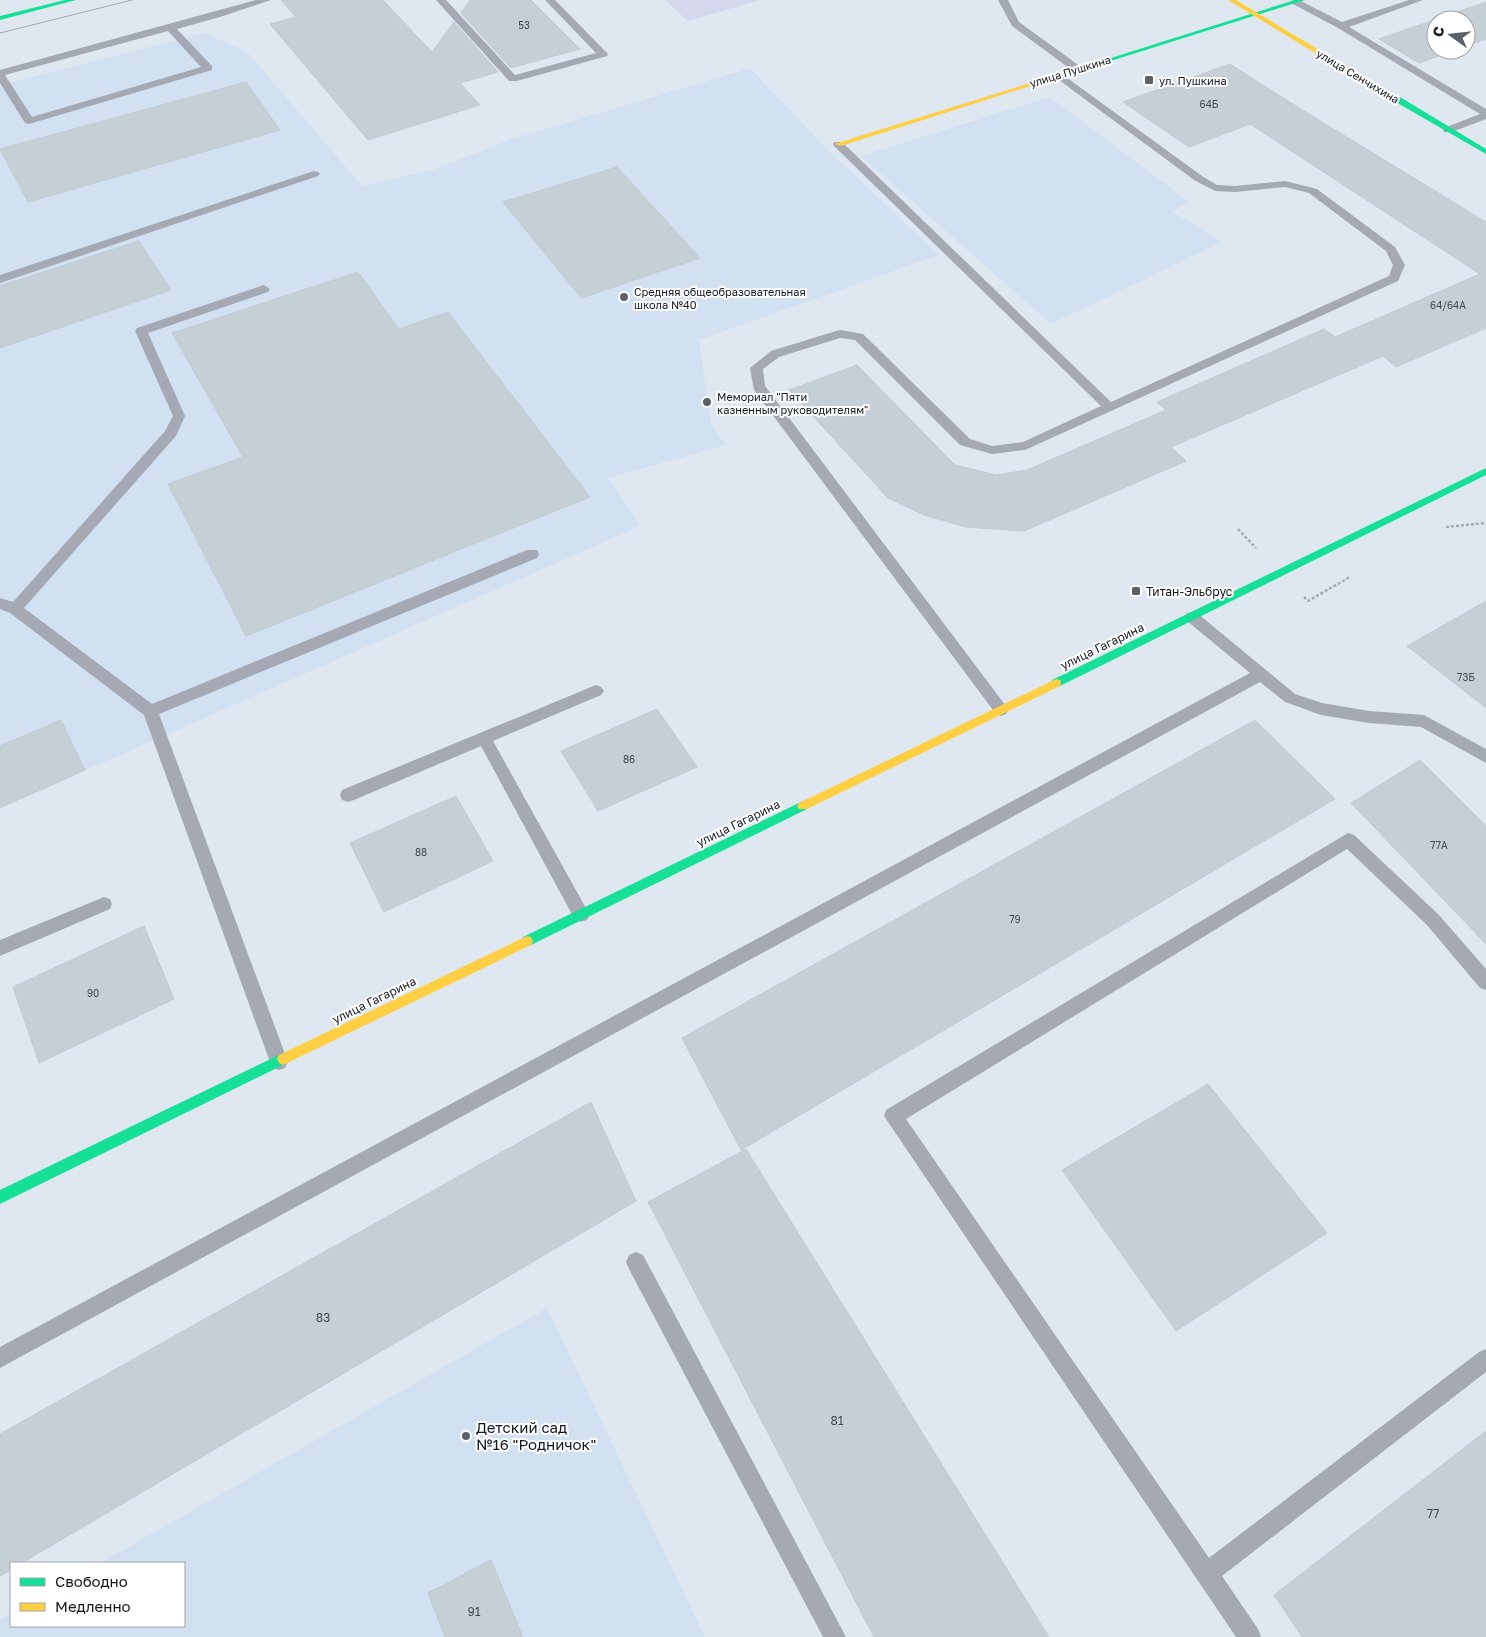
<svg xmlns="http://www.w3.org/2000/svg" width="1486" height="1637" font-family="'Golos Text',sans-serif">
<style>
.built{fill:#d1e1f2}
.green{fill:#d6d8ed}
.building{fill:#c5cfd6;stroke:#c2cad0}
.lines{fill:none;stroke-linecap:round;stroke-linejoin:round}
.path{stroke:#a4aab2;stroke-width:2.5;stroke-dasharray:3 2;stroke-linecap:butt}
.lane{fill:#a4a9b4;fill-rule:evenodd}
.fast{fill:#16e098;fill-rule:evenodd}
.slow{fill:#ffcf43;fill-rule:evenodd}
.tram{stroke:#a1a7b0;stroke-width:1}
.poi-dot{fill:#5a6168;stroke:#fff;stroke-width:2}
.labels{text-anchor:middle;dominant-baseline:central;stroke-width:4;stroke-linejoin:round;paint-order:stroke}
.number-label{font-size:10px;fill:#424a50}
.far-street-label{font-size:11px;fill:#13191f;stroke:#fff}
.far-poi-label{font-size:11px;fill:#13191f;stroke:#fff;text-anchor:start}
.poi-label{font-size:12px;fill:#13191f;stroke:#fff;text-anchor:start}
.street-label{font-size:12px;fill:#13191f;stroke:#fff}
.near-number-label{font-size:12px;fill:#424a50}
.near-poi-label{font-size:15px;fill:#13191f;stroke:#fff;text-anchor:start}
</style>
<rect width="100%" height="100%" fill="#dfe8f1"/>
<path class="built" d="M205,33L248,53L362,186L435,169L509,140L750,68L825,147L939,255L699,340L711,425L726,445L608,478L640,526L0,808V85Z
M1050,97L1189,202L1172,211L1222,242L1051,324L861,156Z
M547,1308L705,1637H0V1620L11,1614V1626H184V1563H100Z"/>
<path class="green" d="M665,0H760L688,21Z"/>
<path class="building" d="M281,0H383L432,52L454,22L498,72L460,83L480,105L368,140L270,24L296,17Z
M470,0H531L580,49L511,68L461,13Z
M1486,2V39L1466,46V20H1436V50H1455L1419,63L1379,39Z
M1230,64L1296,106L1486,222V328L1396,367L1383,356L1171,447L1186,461L1024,531L966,527L924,515L888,498L789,390L857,365L955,465L996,475L1027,470L1166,410L1157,402L1324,329L1335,337L1480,274L1250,124L1189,147L1123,102Z
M246,82L280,130L28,202L0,149Z
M617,167L700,258L581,298L503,202Z
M139,241L171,290L0,348V286Z
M358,272L399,329L448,312L590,497L246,636L168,484L243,457L172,333Z
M1486,601V708L1407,646Z
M657,709L697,767L598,811L561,751Z
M61,720L85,770L0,808V746Z
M1255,720L1335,799L741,1150L682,1038Z
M1420,760L1486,826V944L1351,803Z
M456,796L493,861L384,912L350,843Z
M144,926L174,999L39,1063L13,987Z
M1208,1084L1327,1233L1176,1331L1062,1170Z
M591,1102L636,1201L22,1563H11V1570L0,1576V1434Z
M746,1149L1049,1637H874L648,1202Z
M1486,1431V1637H1302L1274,1595Z
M491,1560L523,1637H445L428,1593Z"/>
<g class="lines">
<path class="path" d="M1446,527L1486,523
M1238,529L1256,548
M1304,597L1308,601L1350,577"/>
<path class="lane" d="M256,0H271L220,17L177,29L212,66V70L29,124L25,123L0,83V70ZM168,31L201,67L32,117L5,75Z
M436,0H446L515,75L596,53L545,0H555L608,54L607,56L517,81H509Z
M998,0H1008L1019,22L1081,67V71H1073L1012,26Z
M1293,0H1299L1342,22L1409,0H1423L1349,27L1486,109V119L1452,132H1444L1443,130L1444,128L1480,114L1338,28L1293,4Z
M1059,72L1202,176L1217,185L1235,186L1285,181L1317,189L1395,247L1405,265L1398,281L1025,450L992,454L960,445L855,340L840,338L779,357L763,369L765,386L1006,706L1009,710L1006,714L1001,716L996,714L754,390L750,368L771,351L836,331L840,330L863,334L970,439L992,446L1023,442L1101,406L834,146L833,144L834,142H842L1111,402L1389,276L1393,265L1386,251L1309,193L1285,187L1235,192L1215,191L1194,180L1055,77L1054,75Z
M314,171L318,172L320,174L318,176L0,283V275Z
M264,285L270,289L268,292L148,333L185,416L176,436L24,608L152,704L527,550H537L539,554L537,558L159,714L288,1062L285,1068L279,1070L273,1068L270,1062L144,715L10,613L0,609V598L13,602L165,431L173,416L135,331L137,328Z
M1192,612L1197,613L1295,694L1322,703L1369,711L1424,715L1486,749V763L1421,727L1369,723L1321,715L1285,702L1260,682L0,1368V1347L1250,673L1187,621L1185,617L1187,613Z
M596,685L601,687L604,691L601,695L493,741L587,910L590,915L587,920L581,922L575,920L481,746L354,800L348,802L342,800L340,795L342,790Z
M1348,833L1354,835L1439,915L1486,969V990L1480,988L1427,925L1347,849L906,1119L1209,1558L1479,1352L1486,1349V1372L1222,1576L1258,1629L1261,1637H1236L884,1116L886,1110Z
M104,897L110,899L112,904L110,909L0,956V940Z
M636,1252L643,1255L846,1637H823L629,1269L626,1262L629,1255Z"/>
<path class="fast" d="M65,0H76L0,20V16Z
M1295,0H1305L1066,75L1060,74Z
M1394,97H1400L1486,149V154L1394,101Z
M1486,468V475L1060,686L1056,687L1051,683L1052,680Z
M803,801L807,803L809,806L807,809L531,945L527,946L523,945L521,941L523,937Z
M283,1053L287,1055L289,1059L287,1063L0,1204V1190Z"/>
<path class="slow" d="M1228,0H1236L1401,99L1394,101Z
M1062,73L1068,74L841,146L834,144Z
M1056,679L1060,680L1061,683L1060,686L807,809H799L797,806L799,803Z
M527,936L531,937L533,941L531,945L287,1063L283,1065L279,1063L277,1059L279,1055Z"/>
<path class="tram" d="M0,33L132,0"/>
</g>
<g class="poi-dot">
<rect x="1144" y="75" width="10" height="10" rx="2.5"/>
<circle cx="624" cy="297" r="5"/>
<circle cx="707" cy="402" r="5"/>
<rect x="1131" y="586" width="10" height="10" rx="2.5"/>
<circle cx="466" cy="1436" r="5"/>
</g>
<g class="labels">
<g class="number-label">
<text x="524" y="25">53</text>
<text x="1209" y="104">64Б</text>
<text x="1448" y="305">64/64А</text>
<text x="1466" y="677">73Б</text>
<text x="629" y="759">86</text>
<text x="1439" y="845">77А</text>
<text x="421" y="852">88</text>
<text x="1015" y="919">79</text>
<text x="93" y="993">90</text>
</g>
<g class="far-street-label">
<text transform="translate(1070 71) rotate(-17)">улица Пушкина</text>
<text transform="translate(1358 76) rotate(31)">улица Сенчихина</text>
</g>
<g class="far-poi-label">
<text x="1159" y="80">ул. Пушкина</text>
<text x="634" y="291">Средняя общеобразовательная<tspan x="634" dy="13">школа №40</tspan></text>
<text x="717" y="396">Мемориал "Пяти<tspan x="717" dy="13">казненным руководителям"</tspan></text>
</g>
<g class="poi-label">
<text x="1146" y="591">Титан-Эльбрус</text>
</g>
<g class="street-label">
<text transform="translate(1102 646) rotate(-26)">улица Гагарина</text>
<text transform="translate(738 823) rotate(-26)">улица Гагарина</text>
<text transform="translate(374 1000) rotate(-26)">улица Гагарина</text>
</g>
<g class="near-number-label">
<text x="323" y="1317">83</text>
<text x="837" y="1420">81</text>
<text x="1433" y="1513">77</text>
<text x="474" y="1611">91</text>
</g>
<g class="near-poi-label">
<text x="476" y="1427">Детский сад<tspan x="476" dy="17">№16 "Родничок"</tspan></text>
</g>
</g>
<rect x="10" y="1562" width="175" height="65" fill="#ffffff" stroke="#a1a3a5"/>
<rect x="20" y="1578" width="25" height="8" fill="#16e098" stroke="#a1a3a5"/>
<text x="55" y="1587" font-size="15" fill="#13191f">Свободно</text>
<rect x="20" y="1603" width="25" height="8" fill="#ffcf43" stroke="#a1a3a5"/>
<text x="55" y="1612" font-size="15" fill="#13191f">Медленно</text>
<g transform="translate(1451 35) rotate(285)"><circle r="24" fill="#ffffff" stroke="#a1a3a5"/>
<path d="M0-4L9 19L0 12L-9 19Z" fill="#5a6168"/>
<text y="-8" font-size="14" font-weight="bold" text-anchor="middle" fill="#13191f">С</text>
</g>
</svg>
